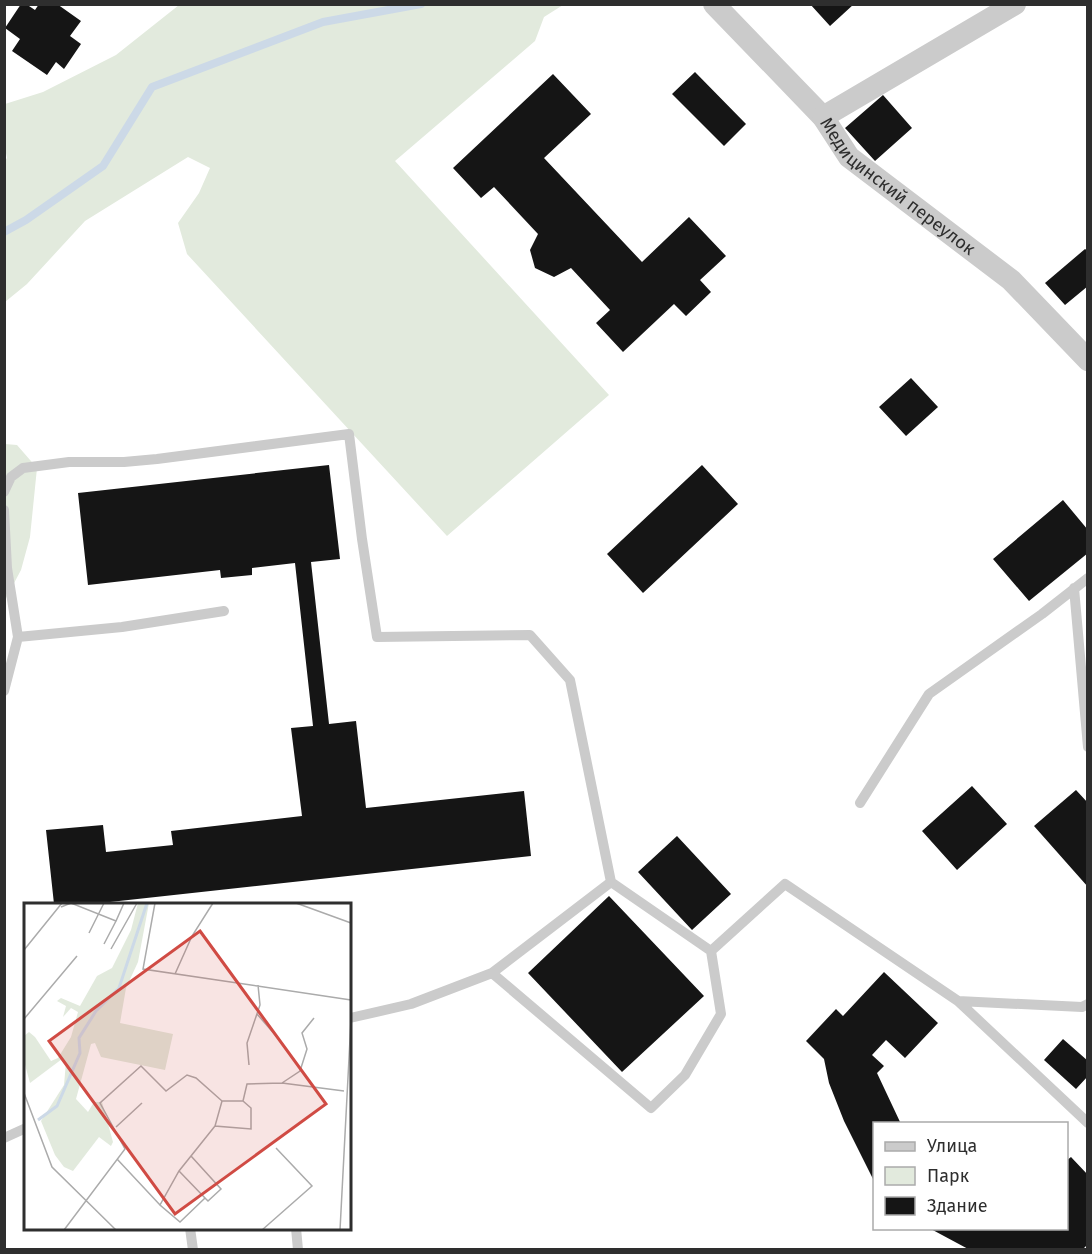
<svg xmlns="http://www.w3.org/2000/svg" width="1092" height="1254" font-family="'Fira Sans',sans-serif">
<style>
.green{fill:#e2eadd}
.lines{fill:none;stroke-linecap:round;stroke-linejoin:round}
.stream{stroke:#ccd9e7;stroke-width:8}
.building{fill:#151515}
.lane{stroke:#cbcbcb;stroke-width:10}
.street{stroke:#cbcbcb;stroke-width:22}
.labels{text-anchor:middle;dominant-baseline:central;stroke-width:6;stroke-linejoin:round;paint-order:stroke}
.street-label{font-size:18px;fill:#2e2e2e;stroke:#fff}
.inset-river{fill:none;stroke:#ccd9e7;stroke-width:3}
.inset-road{fill:none;stroke:#ababab;stroke-width:1.5}
.view{fill:#d04b44;fill-opacity:0.15;stroke:#d04b44;stroke-width:3}
.inset-edge{fill:none;stroke:#2e2e2e;stroke-width:3}
</style>
<rect width="100%" height="100%" fill="#fff"/>
<path class="green" d="M179,5H563L544,17L535,41L395,161L609,395L447,536L187,254L178,223L199,193L210,168L188,157L85,221L27,284L5,302L4,162L7,158L5,148V104L43,92L116,55Z
M5,444L17,445L37,468L30,537L21,570L5,600Z"/>
<g class="lines">
<path class="stream" d="M4,232L26,220L103,166L152,87L323,22L421,4"/>
</g>
<path class="building" d="M21,4H26L35,10L39,4H57L81,21L70,36L81,44L64,69L56,62L47,75L12,51L20,39L5,28Z
M810,4H854L830,26Z
M695,72L746,124L724,146L672,94Z
M553,74L591,114L544,158L642,262L689,217L726,256L700,280L711,292L686,316L674,304L623,352L596,323L610,310L571,268L554,277L535,268L530,250L538,234L494,187L481,198L453,168Z
M883,95L912,128L875,161L845,128Z
M1085,249L1088,251V286L1065,305L1045,283Z
M911,378L938,407L906,436L879,407Z
M329,465L340,559L311,562L329,724L356,721L366,808L524,791L531,856L110,902L111,904H54L46,830L103,825L106,852L173,845L171,831L302,816L291,728L313,726L295,563L252,568V575L221,578L220,570L88,585L78,493Z
M702,465L738,504L643,593L607,554Z
M1063,500L1088,530V553L1029,601L993,559Z
M972,786L1007,824L957,870L922,831Z
M1076,790L1088,803V887L1034,826Z
M677,836L731,894L692,930L638,872Z
M609,896L704,996L622,1072L528,973Z
M884,972L938,1023L905,1058L886,1040L872,1055L884,1066L877,1073L901,1124H874V1181L844,1121L829,1083L824,1059L806,1041L836,1009L843,1016Z
M1063,1039L1088,1061V1076L1076,1089L1044,1060Z
M1071,1157L1088,1175V1244L1082,1250H970L929,1228H1066V1161Z"/>
<g class="lines">
<path class="lane" d="M4,492L11,477L23,468L69,462H124L157,459L349,434L362,539L377,637L530,635L570,680L611,882
M4,510L7,568L18,637L4,691
M1074,588L1088,747
M18,637L122,627L224,611
M860,803L929,694L1042,614L1088,578
M711,951L611,882L492,973L651,1108L685,1075L721,1014L711,951L785,884L958,1001L1088,1123
M958,1001L1082,1007L1088,1004
M350,1018L411,1004L492,973
M4,1138L26,1128
M190,1228L193,1250
M296,1228L298,1250"/>
<g class="street">
<path id="s1" d="M714,4L823,117L849,157L1011,280L1088,360"/>
<path d="M823,117L1015,4"/>
</g>
</g>
<g class="labels">
<g class="street-label">
<text stroke="none"><textPath href="#s1" startOffset="260">Медицинский переулок</textPath></text>
</g>
</g>
<g transform="translate(24 903)">
<rect width="327" height="327" fill="#fff"/>
<path d="M114,0H125L114,59L102,85L96,120L149,131L141,167L77,154L71,140L67,141L52,196L64,209L70,199H78L89,239L87,243L75,234L49,268L40,264L31,252L17,218L40,182L42,159L38,156L6,180L0,158V133L5,129L11,134L27,158L34,155L47,134L54,109L47,105L39,114L42,103L33,98L37,95L56,103L73,73L88,65L107,27Z" fill="#e2eadd"/>
<path class="inset-river" d="M14,217L33,203L56,150L55,135L72,108L95,85L123,0"/>
<path class="inset-road" d="M131,0L119,66L327,97M272,0L327,20M37,4L47,0L92,18L100,0M65,30L80,0M80,41L92,18M87,46L113,0M0,47L38,0M151,71L168,33L189,0M233,111L253,134M0,116L53,53M225,162L223,140L236,102L234,82M258,180L276,168L283,146L278,130L290,115M0,190L28,264L92,327M219,198H198L191,223L227,226V205L219,198L223,181L258,180L320,188M92,224L118,200M167,253L197,286L184,298L181,295M93,256L136,302M155,268L181,295L156,319L136,302L155,268L191,223M40,327L101,246L76,200L117,163L142,188L163,172L172,175L198,198M238,327L288,283L252,245M316,327L327,117"/>
<path class="view" d="M176,28L302,201L151,311L25,138Z"/>
<rect width="327" height="327" class="inset-edge"/>
</g>
<rect width="1092" height="1254" fill="none" stroke="#2e2e2e" stroke-width="12"/>
<rect x="873" y="1122" width="195" height="108" fill="#ffffff" stroke="#ababab" stroke-width="1.5"/>
<rect x="885" y="1142" width="30" height="9" fill="#cbcbcb" stroke="#ababab" stroke-width="1.5"/>
<text x="927" y="1152" font-size="18" fill="#2e2e2e">Улица</text>
<rect x="885" y="1167" width="30" height="18" fill="#e2eadd" stroke="#ababab" stroke-width="1.5"/>
<text x="927" y="1182" font-size="18" fill="#2e2e2e">Парк</text>
<rect x="885" y="1197" width="30" height="18" fill="#151515" stroke="#ababab" stroke-width="1.5"/>
<text x="927" y="1212" font-size="18" fill="#2e2e2e">Здание</text>
</svg>
